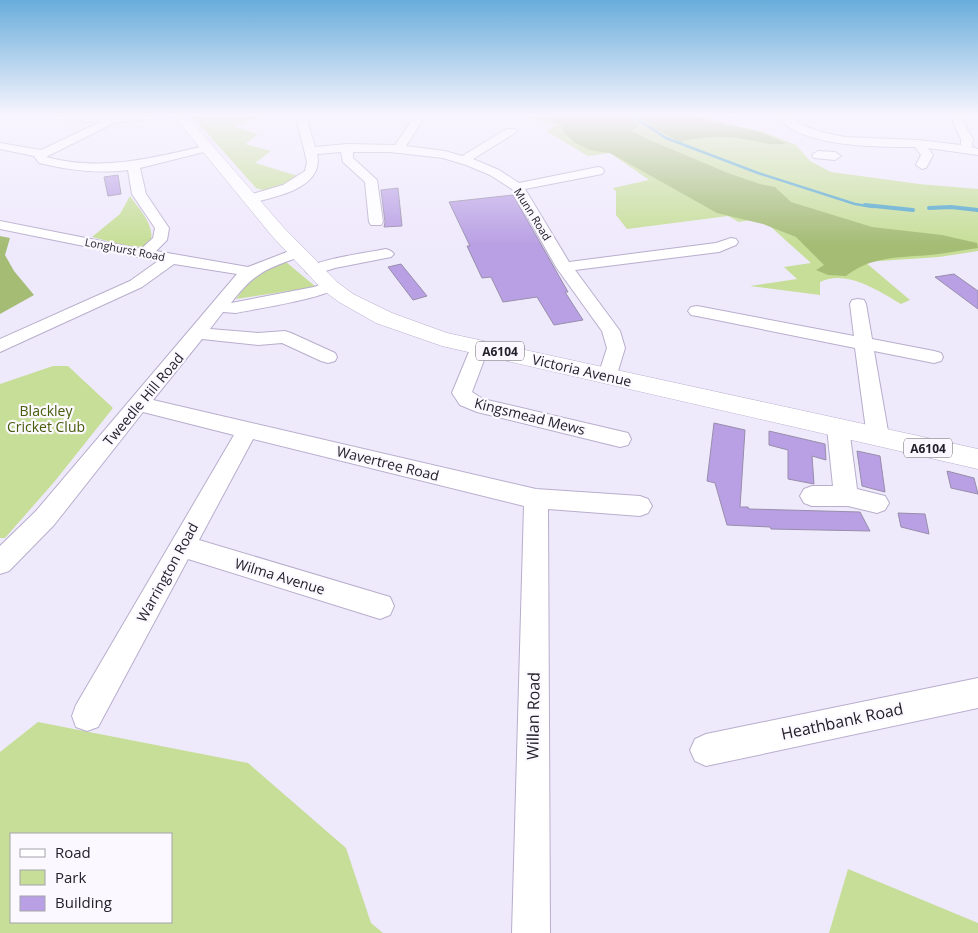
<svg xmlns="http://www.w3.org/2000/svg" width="978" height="933" font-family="'Open Sans',sans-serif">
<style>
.green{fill:#c6de97;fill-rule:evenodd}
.forest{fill:#a4bc74}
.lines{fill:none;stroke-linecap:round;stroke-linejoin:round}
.stream-far1{stroke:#4ca3c8;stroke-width:2.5}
.stream{stroke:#4ca3c8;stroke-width:4}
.building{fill:#b9a0e4;stroke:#978eaa}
.minor-casing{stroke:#b8aecc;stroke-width:2}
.major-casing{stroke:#b8aecc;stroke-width:1}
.minor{fill:#fff;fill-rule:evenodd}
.major{fill:#fff;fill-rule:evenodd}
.labels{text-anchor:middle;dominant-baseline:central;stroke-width:4.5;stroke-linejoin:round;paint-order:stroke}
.far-street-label{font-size:11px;fill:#25212c;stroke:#fbf9ff}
.shield{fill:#fbf9ff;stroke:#65626b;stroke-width:1}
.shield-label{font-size:12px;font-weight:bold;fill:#25212c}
.street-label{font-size:14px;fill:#25212c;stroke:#fbf9ff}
.park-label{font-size:14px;fill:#475c0b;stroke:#fbf9ff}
.near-street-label{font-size:16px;fill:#25212c;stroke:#fbf9ff}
</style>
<rect width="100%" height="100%" fill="#efe9fc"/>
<path class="green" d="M191,115H264L235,127L258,134L245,144L271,151L255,163L298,176C286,184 271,194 256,188Z
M520,115H697L714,121L760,131L779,138L796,145L810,161L831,172L919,184L978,189V251L939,257L865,262L910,300L901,304C879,291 846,269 820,282V295L750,286L797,279L784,267L811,263L761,218L739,222L728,216L627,229L616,215V191L613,188L649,180L610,153L588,156L546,131L556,125Z
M130,196C140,210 158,228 149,246C130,249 110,241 92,237L120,214Z
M286,262L316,287L236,299L256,272Z
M53,366H68L113,408L55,481L5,538H0V384Z
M38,722L248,763L346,848L371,923L383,933H0V752ZM11,834H171V922H11Z
M848,869L978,923V933H829Z"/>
<path class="forest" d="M541,115H627L638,125L632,131L645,138L728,173L760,184L775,187L791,202L872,227L942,235L977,243L978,248C965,250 952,252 939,254C907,258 873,254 846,276L828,275L816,270L824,265L796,237L763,224L717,213L610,153L590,150L575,143L563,131L562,126Z
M635,115H695L712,122L757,131L786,143C772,147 757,141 743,139C722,135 700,137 680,142L657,130Z
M0,236L10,238L5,255L14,271L34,295L0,314Z"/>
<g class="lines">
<path class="stream-far1" d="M631,115L666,138L758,173L855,204L874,207"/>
<path class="stream" d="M865,205L913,210
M929,208L951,207L978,210"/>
</g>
<path class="building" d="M118,175L121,194L108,196L104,177Z
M398,188L402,226L384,227L385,222L381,190Z
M513,195L568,292H565L583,320L554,325L537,297L503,302L491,277L482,278L467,246H470L449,202Z
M401,264L427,296L413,300L388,267Z
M954,274L978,291V309L935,277Z
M714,423L745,430L740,507H748L749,509L860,512L870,531L771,529L770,527L727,525L715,483L707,481Z
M769,431L825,444L826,460L812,456L814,484L788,479V450L769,445Z
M857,451L880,456L885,492L862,486Z
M947,471L974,478L978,494L951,488Z
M898,513L925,514L929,534L901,527Z"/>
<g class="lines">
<g class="minor-casing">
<path id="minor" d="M39,115H176L175,117L116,122L46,157C102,172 154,158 208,145L212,146L214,148L212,150L140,168L146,194L169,228L167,240L156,251L248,267L292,250H302L305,253L302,256C266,269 255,272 231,303L314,287L330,281L336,283L338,286C330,298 254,309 236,313L223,312L210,329L258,333L285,331L291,333L335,353L337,357L335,361L328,363L321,361L282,343L258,345L202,339L153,400L536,489L640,496L648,499L652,506L648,513L640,516L548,509L550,933H512L524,506L253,439L199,540L390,597L394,606L390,615L380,619L188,559L98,727L87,731L76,727L72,716L76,705L234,435L143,412L54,525L9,571L0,574V546L36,511L237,274L174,264L142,287L0,352V339L130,281L158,261L0,229V221L141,249L153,238L155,228L132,194L128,170C98,174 68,170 39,163L34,156L0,149V143L41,150L100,122L44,118Z
M726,115H738L731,118Z
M776,115H788L804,126L825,133L845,137L918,140L961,145V139L953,122L956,115H966L963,122L973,139L972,147L978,149V155L928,148L933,155L926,168L922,169L916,165L921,155L915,147C879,147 799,148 776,115Z
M302,117L307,120L315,147L347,144L395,145L413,119L417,118L422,121L406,146L445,151L462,156L507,129H515L517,131L515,133L473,159L499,170L519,183L598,167L602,168L604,171L602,174L525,189L569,262L716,243L731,238L736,239L738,242L736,245L719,252L575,270L620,331L625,348L615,381L608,383L601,381L598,376L607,348L602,331L556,267L512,189L490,175L466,165L443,158L390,152H353V158L377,180L383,222L381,225H371L369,222L365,182L343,162L341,152L317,154C325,188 275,197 251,203L246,202L244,199L246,196L283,185L305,171L307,162L297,120Z
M818,151L835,152L841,156L835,160L814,158L812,155Z
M386,249L391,251L394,254L391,257L335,268L313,275L307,273L305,270C312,260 371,252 386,249Z
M858,299L864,300L866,304L872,339L934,351L941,353L943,357L941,361L934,363L874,351L889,437L886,443L878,445L870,443L867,437L855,348L697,316L691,315L688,311L691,307L697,306L854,336L850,304L852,300Z
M480,341L487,343L489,347L472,392L483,399L628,433L631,439L628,445L620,447L477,412L460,405L452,393L471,347L473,343Z
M838,420L845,423L849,428L857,489L885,496L889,503L885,510L877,513L848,506H812L804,503L800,496L804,489L812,486H833L827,428L831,423Z
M978,678V708L706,766L695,761L690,750L695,739L706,734Z"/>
</g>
<g class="major-casing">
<path id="major" d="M173,115H186L284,228L337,282L353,294L392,313L447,333L978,449V469L442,346L376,323L339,302L323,290L272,236Z"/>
</g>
<use href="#minor" class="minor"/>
<use href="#major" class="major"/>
</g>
<linearGradient id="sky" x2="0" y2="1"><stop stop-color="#69addb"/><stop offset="0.47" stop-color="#f8f5fe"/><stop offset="1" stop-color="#f8f5fe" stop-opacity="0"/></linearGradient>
<rect width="978" height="245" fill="url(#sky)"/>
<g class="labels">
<g class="far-street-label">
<text transform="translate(533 214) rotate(58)">Munn Road</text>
<text transform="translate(125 249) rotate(11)">Longhurst Road</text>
</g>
<g class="shield">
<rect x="476" y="341.5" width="48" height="19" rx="4"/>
<rect x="904" y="438.5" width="48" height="19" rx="4"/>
</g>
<g class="shield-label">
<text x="500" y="351">A6104</text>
<text x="928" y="448">A6104</text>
</g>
<g class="street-label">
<text transform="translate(582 370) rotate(13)">Victoria Avenue</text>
<text transform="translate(143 399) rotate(-50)">Tweedle Hill Road</text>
<text transform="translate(530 416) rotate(14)">Kingsmead Mews</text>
<text transform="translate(388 463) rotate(14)">Wavertree Road</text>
<text transform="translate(167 572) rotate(-61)">Warrington Road</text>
<text transform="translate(280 576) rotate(17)">Wilma Avenue</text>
</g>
<g class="park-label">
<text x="46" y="410">Blackley<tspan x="46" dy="16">Cricket Club</tspan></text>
</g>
<g class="near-street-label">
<text transform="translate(533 716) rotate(-89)">Willan Road</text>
<text transform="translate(842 721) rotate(-12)">Heathbank Road</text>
</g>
</g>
<rect x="10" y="833" width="162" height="90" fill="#fbf9ff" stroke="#a5a3ab"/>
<rect x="20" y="849" width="25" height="8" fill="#ffffff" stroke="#a5a3ab"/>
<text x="55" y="858" font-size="15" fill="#25212c">Road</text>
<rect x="20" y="870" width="25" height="15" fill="#c6de97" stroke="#a5a3ab"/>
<text x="55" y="883" font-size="15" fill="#25212c">Park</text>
<rect x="20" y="896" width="25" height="15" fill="#b9a0e4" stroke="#a5a3ab"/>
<text x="55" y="908" font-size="15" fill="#25212c">Building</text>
</svg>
